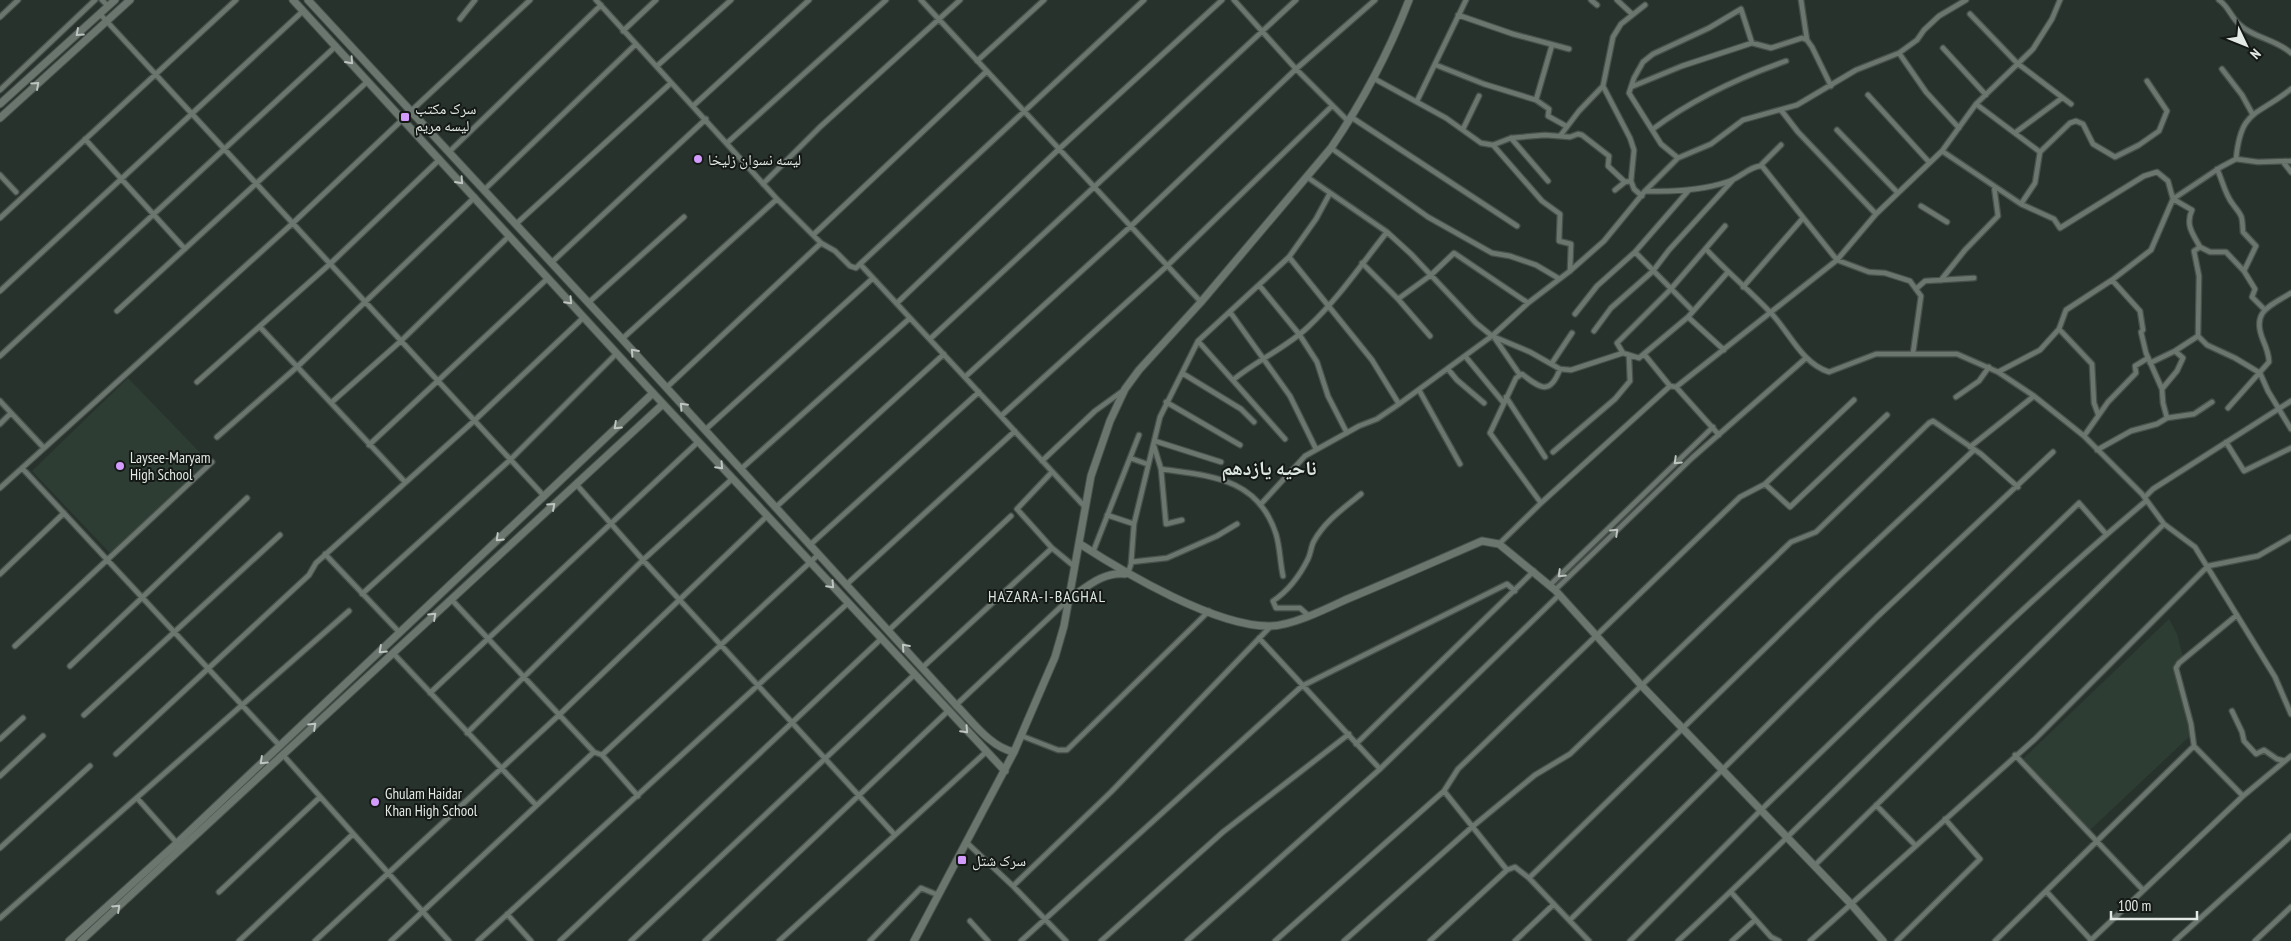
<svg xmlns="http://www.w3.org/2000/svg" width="2291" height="941" font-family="'PT Sans Narrow','Noto Naskh Arabic',sans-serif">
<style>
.built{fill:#2d3d34}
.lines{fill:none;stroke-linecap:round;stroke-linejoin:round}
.street-casing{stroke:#48504b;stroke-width:7}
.secondary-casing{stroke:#48504b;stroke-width:9}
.street{stroke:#6b766f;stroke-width:4.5}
.secondary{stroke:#6b766f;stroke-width:7}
.oneway{stroke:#bfc6c2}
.poi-dot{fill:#d39cfc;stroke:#141916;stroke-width:2}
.labels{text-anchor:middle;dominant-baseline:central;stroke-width:4;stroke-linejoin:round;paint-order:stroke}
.poi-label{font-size:15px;fill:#e3e9e5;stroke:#141916;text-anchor:start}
.neighbourhood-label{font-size:16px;letter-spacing:1px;fill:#dbe7e0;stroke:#141916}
.district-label{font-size:20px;font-weight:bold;fill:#dbe7e0;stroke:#141916}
</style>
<rect width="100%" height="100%" fill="#28322c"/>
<path class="built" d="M128,378L208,461L111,554L32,471Z
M2169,619L2177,634L2183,657L2175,664L2192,734L2090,830L2023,759Z"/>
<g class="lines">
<g class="street-casing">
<path id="street" d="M102,0L108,6
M596,0L777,199L821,243L835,251L850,266L856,268L860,264L1085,507
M921,0L1201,302
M1234,0L1296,69L1349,122
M1591,0L1597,5
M1617,0L1632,14
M1801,0L1807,40
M2219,0C2229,7 2231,17 2239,24C2253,38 2276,39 2291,53
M100,14L544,496
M1970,14L2017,63L2071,104
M1458,15L1513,34L1569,49
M0,17L18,0
M460,19L475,0
M623,31L656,0
M1943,48L1986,95
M1899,53L1926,92L1959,128
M977,61L1044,0
M1436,65L1484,84L1536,100L1549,109L1548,116L1566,126
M657,66L731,0
M2222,69L2242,95L2253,115
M1373,78L1446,118L1481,143L1493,145L1511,138L1545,135L1570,137L1578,134L1582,135L1609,156L1608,166L1625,182L1631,181
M1631,87L1682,66L1752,43L1771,48L1802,38L1807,40L1812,47L1831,86
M0,90L95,0
M1868,95L1929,162
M1536,100L1552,45
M1417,101L1466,0
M1976,104L2040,152L2035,183L2021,204
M693,106L809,0
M1781,110L1798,132L1876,214
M411,111L530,0
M1351,117L1517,226
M1463,129L1479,96
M1653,129C1694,98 1738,78 1786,61
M1837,130L1897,192
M2016,132L2062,98
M1560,136L1579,111L1603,86
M1511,138L1548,181
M85,139L185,249
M727,143L886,0
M1493,145L1542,201L1560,214L1559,241L1571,244L1570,271
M1331,148L1428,217L1492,253L1510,256L1536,265L1558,278
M1942,151L2021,204L2054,219L2060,228L2144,176L2157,172L2168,181L2173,199
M449,152L601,5
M2040,152L2070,123L2076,121L2083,124L2093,144L2115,157L2139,145L2159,131L2167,111L2147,81
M1678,158L1661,144L1629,93L1634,78L1643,62L1653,54L1709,28L1741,9L1752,43
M2236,159C2241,109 2256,117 2291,89
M2284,163L2291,172
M1760,166L1781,145
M2217,169C2222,179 2225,194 2232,203C2242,217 2242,213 2243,232L2256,246L2244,271
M0,175L16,192
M1307,177L1387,232L1411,254L1476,323L1492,336L1530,352L1560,369L1571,370L1623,353L1639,358L1688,317L1728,272
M763,184L820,127L960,0
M484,190L636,44
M1615,190L1625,182
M1645,191C1673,192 1700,191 1727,182C1739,179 1751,165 1762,166L1837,260L1869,272L1885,273L1910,281L1921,296L1913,353
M1642,196L1634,189L1631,181L1634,150L1630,138L1603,86L1613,37L1621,24L1645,5
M2173,199L2192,210C2185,225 2193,234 2200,247L2194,251L2199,276L2198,336L2207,345L2235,358L2260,373L2268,391L2291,429
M1921,206L1947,222
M0,218L236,0
M516,224L671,83
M813,235L987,71
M2200,247L2210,252H2226L2244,271L2255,289L2252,297L2265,310
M1706,249C1726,271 1749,290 1770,312C1789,331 1801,363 1829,372L1876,354H1957L1998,372L2034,396L2084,436L2142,494L2164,524L2195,547L2275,677L2291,714
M1635,252L1689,190
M1289,257L1372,360L1399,404
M551,263L706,119
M1362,263L1398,299L1430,336
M860,264L1144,0
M1941,280L1965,250L1998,216L1994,186
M2112,280L2140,311L2143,330L2141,332L2146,353L2162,389
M1259,285L1299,334L1317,362L1328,396L1347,433
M1743,287L1803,218
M1916,289L1925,281L1974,278
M0,291L303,11
M1398,299L1431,275L1454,253L1528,303
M588,303L684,217
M897,303L1059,149L1222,0
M117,311L368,81
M1230,312L1290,396L1316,449
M1575,314L1597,286L1635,252L1693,311
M1688,317L1724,350
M260,327L405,482
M2059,329L2092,364L2094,403L2098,414
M1594,331L1611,308L1653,271L1669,250L1732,181
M1494,337L1520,375
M622,339L777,199
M930,339L1296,0
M1198,341L1285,439
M1623,353L1617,343L1670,290L1725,226
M1644,354L1670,386
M0,356L336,46
M1465,356L1503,402
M1552,363L1572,333
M2150,363L2175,351
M1448,369L1457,380L1484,403
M1998,372L2040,350L2059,329L2066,310L2112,280L2151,250L2173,199L2221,167L2236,159L2258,162L2291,161
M1182,373L1241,409L1254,422
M965,377L1131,226L1296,69L1375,0
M1233,380C1257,360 1286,348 1308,327C1338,299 1361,265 1387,232
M197,382L331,263L440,159
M1676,387L1719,435
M666,388L821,243
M1419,390L1460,464
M1506,397L1545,457
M1956,397L1979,381L1989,367
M0,401L43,447
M332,402L402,340L509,236
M1166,402L1240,445
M2228,408L2269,362C2269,354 2266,347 2263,340C2251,311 2270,306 2291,293
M1001,416L1167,266L1332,106
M2167,418L2163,403L2162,389L2177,371L2183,358L2175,351L2198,336
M0,424L11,413
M705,430L873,278
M2084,436L2108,402L2136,373L2135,366L2148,358
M217,437L297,367L475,197
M1155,441L1221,462
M2226,442L2244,471L2291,448
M369,445L548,278
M1154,446L1161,469L1166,524L1182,520
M1970,447L2034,396
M2097,450L2131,431L2157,424L2167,418L2194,414L2212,402
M1553,452L1615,399L1630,381L1629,357
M1130,458L1147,464
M1042,461L1095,411L1124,390
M22,468L280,746
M741,469L910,318
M1161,469C1211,476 1258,478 1276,534C1280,547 1280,562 1283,576
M1052,472L1017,509L1052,548L1075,567
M576,484L643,560L895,835
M1765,484L1790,507L1887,415
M0,488L294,222L403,119
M2145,497L2153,489L2291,401
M1541,503L1490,433L1516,378L1522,374C1540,388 1550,396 1560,369
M1261,504L1305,456L1359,426L1377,419L1399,404L1492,336L1528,303L1570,271L1604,241L1645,191L1678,158L1711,144L1743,120L1797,105L1856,70L1899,53L1917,40L1924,30L1939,16L1966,0
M776,507L944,354
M1107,515L1134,524
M811,544L979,392
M1499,544L1541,503L1670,386L1676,387L1837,260L1876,214L1942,151L1976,104L2033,49L2052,19L2060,0
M1093,552L1139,435
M325,554L400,633
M1131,562L1167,558L1217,536L1237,524
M1128,573L1131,564L1134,524L1160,417L1198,341L1289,257L1316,219L1329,195
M0,574L64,513
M847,584L1015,431
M1550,585L1713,427
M1555,590L1692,458L1806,358
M362,594L511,459L617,353
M451,599L594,752L602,755L638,796
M2237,615L2179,663L2176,668L2191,724L2194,746L2243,796
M1309,616L1300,608H1276L1273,601C1288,591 1300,575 1308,559C1311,553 1311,546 1314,541C1325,521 1344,508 1361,494
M889,630L1011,516
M1259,638L1380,769
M15,646L212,462
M393,653L536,805
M70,666L247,498
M923,667L1052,548
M430,693L698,442
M956,705L1068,600
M2232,711L2242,732L2244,741L2256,754L2264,750L2277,759L2285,761
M84,715L280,535
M467,733L643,560L732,479
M1022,736L1058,750H1067L1209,611
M0,739L23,718
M1356,744L1534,571
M116,754L309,575L316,563L475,420L584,317
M283,755L449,941
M602,755L819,554
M2015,755L2143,890
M0,776L43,736
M1444,791L1507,870
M137,798L177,843
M1876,805L1916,846
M966,842L1013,886L1066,941
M0,848L90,766
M1814,866L2164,524
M1529,878L1837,578L1974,450
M1013,886L1111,792L1271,626
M2046,891L2091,940
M219,892L319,798
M1731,892L1771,937L1779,941
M507,914L531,941
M0,918L349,611
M1570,920L1877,617L2053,452
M970,921L988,941
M239,941L353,834
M315,941L559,715L767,516
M391,941L594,752
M478,941L848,603
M560,941L881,639
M631,941L914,675
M705,941L948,711
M779,941L986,752
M870,941L921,888L938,895
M1021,941L1302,686L1507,584L1515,591
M1101,941L1223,832L1349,734
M1187,941L1380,769L1559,595
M1275,941L1444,791L1458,769L1740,497L1765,484L1854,400
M1344,941L1472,827L1535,775L1570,754L1791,542L1816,532L1929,423L1933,421L1981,454L2018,487
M1430,941L1507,870L1515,867L1529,878L1589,941
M1515,941L1554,904
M1630,941L1760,811L2079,503L2106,534
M1678,941C1835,796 1981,639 2146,501
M1732,941L1755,920
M1810,941L2035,739L2208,566L2258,556L2291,537
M1897,941L1980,859L1945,819
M1995,941L2194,746
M2090,941L2243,796L2291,756
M2175,941L2291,836
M2255,941L2291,907"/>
</g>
<g class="secondary-casing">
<path id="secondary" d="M293,0L653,393L1005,771
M308,0L622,339L956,705C973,722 990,747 1014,752
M0,104L115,0
M0,118L130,0
M1080,544C1125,573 1216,627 1270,626C1291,626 1326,609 1345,600C1391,581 1436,561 1482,541L1499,544L1555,590L1641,685L1851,904L1883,941
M1069,599C1087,587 1102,572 1125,574
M69,941L177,843L653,393
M81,941L663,404
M914,941L1014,752L1055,657L1064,626L1091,476L1110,421L1125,389L1139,370L1201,302L1331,148C1363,101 1389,52 1409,0"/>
</g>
<use href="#street" class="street"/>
<use href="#secondary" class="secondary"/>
</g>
<defs><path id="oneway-chevron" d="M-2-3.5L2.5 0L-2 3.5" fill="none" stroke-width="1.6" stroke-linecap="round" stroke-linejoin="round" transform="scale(1.25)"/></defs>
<g class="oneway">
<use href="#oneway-chevron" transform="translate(79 33) rotate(138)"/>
<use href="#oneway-chevron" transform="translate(350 61) rotate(48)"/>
<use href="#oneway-chevron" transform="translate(36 85) rotate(-42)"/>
<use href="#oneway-chevron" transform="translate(460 181) rotate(48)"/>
<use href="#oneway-chevron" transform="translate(569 301) rotate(47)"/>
<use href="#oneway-chevron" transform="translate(634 352) rotate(-132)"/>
<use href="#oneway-chevron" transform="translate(683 406) rotate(-133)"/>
<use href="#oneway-chevron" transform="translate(617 426) rotate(137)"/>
<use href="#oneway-chevron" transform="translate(1677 461) rotate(136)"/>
<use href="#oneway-chevron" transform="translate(720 466) rotate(47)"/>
<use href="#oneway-chevron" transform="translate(552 506) rotate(-42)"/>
<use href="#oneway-chevron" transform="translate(1615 532) rotate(-44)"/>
<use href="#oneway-chevron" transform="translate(499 538) rotate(136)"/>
<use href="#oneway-chevron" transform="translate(1561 574) rotate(136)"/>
<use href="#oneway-chevron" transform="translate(831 585) rotate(47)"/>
<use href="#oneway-chevron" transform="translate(433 616) rotate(-43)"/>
<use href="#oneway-chevron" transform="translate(905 647) rotate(-132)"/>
<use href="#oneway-chevron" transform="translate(382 650) rotate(137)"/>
<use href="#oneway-chevron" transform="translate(313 726) rotate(-43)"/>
<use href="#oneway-chevron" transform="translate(965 730) rotate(47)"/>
<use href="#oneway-chevron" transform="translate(263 761) rotate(137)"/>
<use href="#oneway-chevron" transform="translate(117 908) rotate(-43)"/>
</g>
<g class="poi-dot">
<rect x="400" y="112" width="10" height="10" rx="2.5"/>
<circle cx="698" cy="159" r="5"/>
<circle cx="120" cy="466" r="5"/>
<circle cx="375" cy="802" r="5"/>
<rect x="957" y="855" width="10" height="10" rx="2.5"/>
</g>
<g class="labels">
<g class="poi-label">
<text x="415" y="108">سرک مکتب<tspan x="415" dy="17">لیسه مریم</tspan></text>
<text x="708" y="159">لیسه نسوان زلیخا</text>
<text x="130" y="457">Laysee-Maryam<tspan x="130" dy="17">High School</tspan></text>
<text x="385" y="793">Ghulam Haidar<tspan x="385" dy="17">Khan High School</tspan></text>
<text x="972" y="860">سرک شتل</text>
</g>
<g class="neighbourhood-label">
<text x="1047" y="596">HAZARA-I-BAGHAL</text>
</g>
<g class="district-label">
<text x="1269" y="468">ناحیه یازدهم</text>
</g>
</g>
<g transform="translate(2246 45) rotate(133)" stroke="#141916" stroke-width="4" paint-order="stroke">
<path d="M0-4L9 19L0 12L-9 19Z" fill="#e3e9e5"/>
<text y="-8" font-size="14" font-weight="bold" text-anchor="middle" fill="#e3e9e5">N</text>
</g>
<path d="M2111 911v8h86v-8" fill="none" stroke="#e3e9e5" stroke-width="2.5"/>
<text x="2118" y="911" font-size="15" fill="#e3e9e5" stroke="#141916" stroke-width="4" paint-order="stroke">100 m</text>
</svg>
